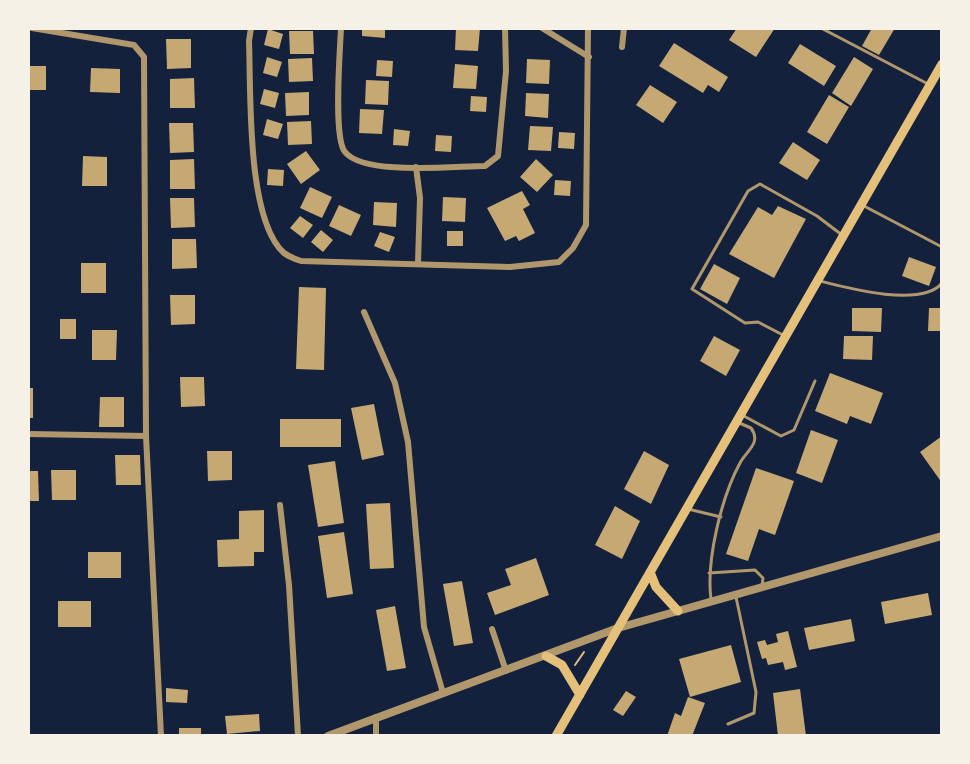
<svg xmlns="http://www.w3.org/2000/svg" width="970" height="764" font-family="'Sofia Sans Condensed',sans-serif">
<style>
.building{fill:#c6a872}
.lines{fill:none;stroke-linecap:round;stroke-linejoin:round}
.path{stroke:#e5c07b;stroke-width:2}
.service{stroke:#b1986c;stroke-width:3}
.minor{stroke:#b1986c;stroke-width:6}
.tertiary{stroke:#b1986c;stroke-width:8}
.secondary{stroke:#e5c07b;stroke-width:9}
</style>
<rect width="100%" height="100%" fill="#14213d"/>
<path class="building" d="M362,28H385V38L362,36Z
M456,28H480L478,51L455,50Z
M737,28H775L756,57L729,40Z
M872,28H895L879,55L862,46Z
M268,29L283,34L279,49L264,45Z
M289,31H313L314,54H290Z
M166,39H191V68L167,69Z
M674,43L728,77L719,92L708,85L703,93L659,66Z
M800,44L836,66L824,86L788,63Z
M267,57L282,62L277,77L263,73Z
M854,57L873,69L851,106L832,93Z
M312,58L313,81L289,82L288,59Z
M527,59L550,60L549,84L526,83Z
M377,60L393,61L392,77L376,76Z
M455,64L478,66L476,89L453,88Z
M28,66H46V90H28Z
M91,68L120,69V93L90,92Z
M194,78L195,108H170V79Z
M366,80L389,81L388,105L365,104Z
M650,85L677,102L663,123L636,105Z
M264,89L279,93L275,108L260,104Z
M309,92V115L286,116L285,93Z
M526,93L549,94L548,118L525,116Z
M829,95L849,107L827,144L807,132Z
M471,96L487,97L486,112L470,111Z
M360,109L384,110L382,134L359,133Z
M267,119L283,124L278,139L263,135Z
M311,121L312,144L288,145L287,122Z
M169,123H193L194,152L170,153Z
M530,126L553,127L551,151L528,150Z
M394,129L410,131L408,146L393,145Z
M559,132L575,133L574,149L558,148Z
M436,135L452,136L451,152L435,151Z
M793,142L820,160L807,180L779,163Z
M306,151L320,170L301,184L287,164Z
M83,156L107,157V186H82Z
M194,159L195,189H170V160Z
M536,159L553,175L537,192L520,177Z
M268,169L284,170L283,186L267,185Z
M555,180L571,181L570,196L554,195Z
M310,187L332,197L322,218L300,208Z
M522,191L530,205L523,209L535,233L519,241L516,236L505,241L487,208Z
M443,197L466,198L465,222L442,221Z
M170,198H194L195,227L171,228Z
M374,202L397,203L396,227L373,225Z
M339,205L361,215L351,236L329,226Z
M778,206L806,219L774,278L729,254L758,207L772,215Z
M300,216L313,225L303,238L290,228Z
M321,230L333,240L323,252L311,242Z
M447,231H463V246H447Z
M380,232L395,237L389,252L374,246Z
M172,239H196L197,268L172,269Z
M909,257L936,267L929,286L902,276Z
M81,263H106V293H81Z
M714,264L740,278L727,304L700,289Z
M299,287L326,288L324,370L296,369Z
M170,295H195V324L171,325Z
M852,308H882L881,332L852,331Z
M929,308H942V331H928Z
M60,319H76V339H60Z
M92,330H117L116,360H92Z
M714,336L740,350L726,376L700,361Z
M844,336H873L872,360L843,359Z
M830,373L883,393L871,424L850,416L847,424L815,411Z
M180,377H204L205,406L181,407Z
M28,388H33V418H28Z
M100,397H124V427H99Z
M374,404L384,455L362,460L351,408Z
M280,419H341V447H280Z
M811,430L838,440L822,483L796,473Z
M942,436V483L920,452Z
M207,451H232V480L208,481Z
M644,451L669,465L651,504L624,489Z
M115,455H140L141,485H116Z
M335,461L344,523L318,527L308,465Z
M756,468L794,481L775,535L759,529L748,561L726,554Z
M51,470H76V500H52Z
M28,471H38L39,501H28Z
M390,503L394,568L370,569L366,504Z
M615,506L640,521L622,559L595,545Z
M264,510V552H254V566L218,567L217,540L239,539V511Z
M344,532L353,594L327,598L318,536Z
M88,552H121V578H88Z
M536,558L549,595L495,615L487,593L511,585L505,569Z
M462,581L473,643L454,646L443,584Z
M928,593L932,615L885,624L881,602Z
M58,601H91V627H58Z
M395,606L406,668L387,671L376,610Z
M851,619L855,641L809,650L804,628Z
M788,631L797,667L785,670L783,662L768,665L766,658L762,659L757,642L765,640L767,645L778,642L776,634Z
M731,645L741,682L690,697L679,659Z
M166,688L188,690L187,703L166,702Z
M800,689L806,736H778L773,693Z
M626,691L636,697L623,716L613,710Z
M688,697L705,703L692,736H667L675,713L681,716Z
M259,714L260,731L227,734L225,716Z
M179,728H201V736H179Z"/>
<g class="lines">
<path class="path" d="M575,665L584,652"/>
<path class="service" d="M821,28L928,84
M864,206L942,247
M820,281C847,288 922,308 942,283
M783,335L758,322L745,323L692,289L748,191L760,184L817,216L842,235
M742,415L781,436L794,430L815,381
M688,509L721,517
M709,573L755,570L763,578L762,586
M711,599C706,561 721,498 740,463C746,451 762,443 751,428L737,422
M728,724L754,713L756,692L736,597"/>
<path class="minor" d="M32,28L134,45L144,57L146,436L161,736
M251,28L249,41C251,91 246,219 284,253C288,256 295,259 301,261L510,267L559,262L573,248L586,225L588,28
M341,28C340,51 333,138 345,152C364,176 455,166 485,166L498,156L506,71L505,28
M542,28L589,57
M622,47L624,28
M416,167L420,198L418,263
M364,312L395,383L408,442L424,627L443,693
M28,434L146,436
M280,505L289,585L298,736
M492,629L506,671
M376,717V736"/>
<path class="tertiary" d="M328,736L618,628L942,536"/>
<path class="secondary" d="M650,572L656,587L678,611
M546,656L562,665L580,695
M556,736L942,64"/>
</g>
<rect width="970" height="764" fill="none" stroke="#f6f1e7" stroke-width="60"/>
</svg>
